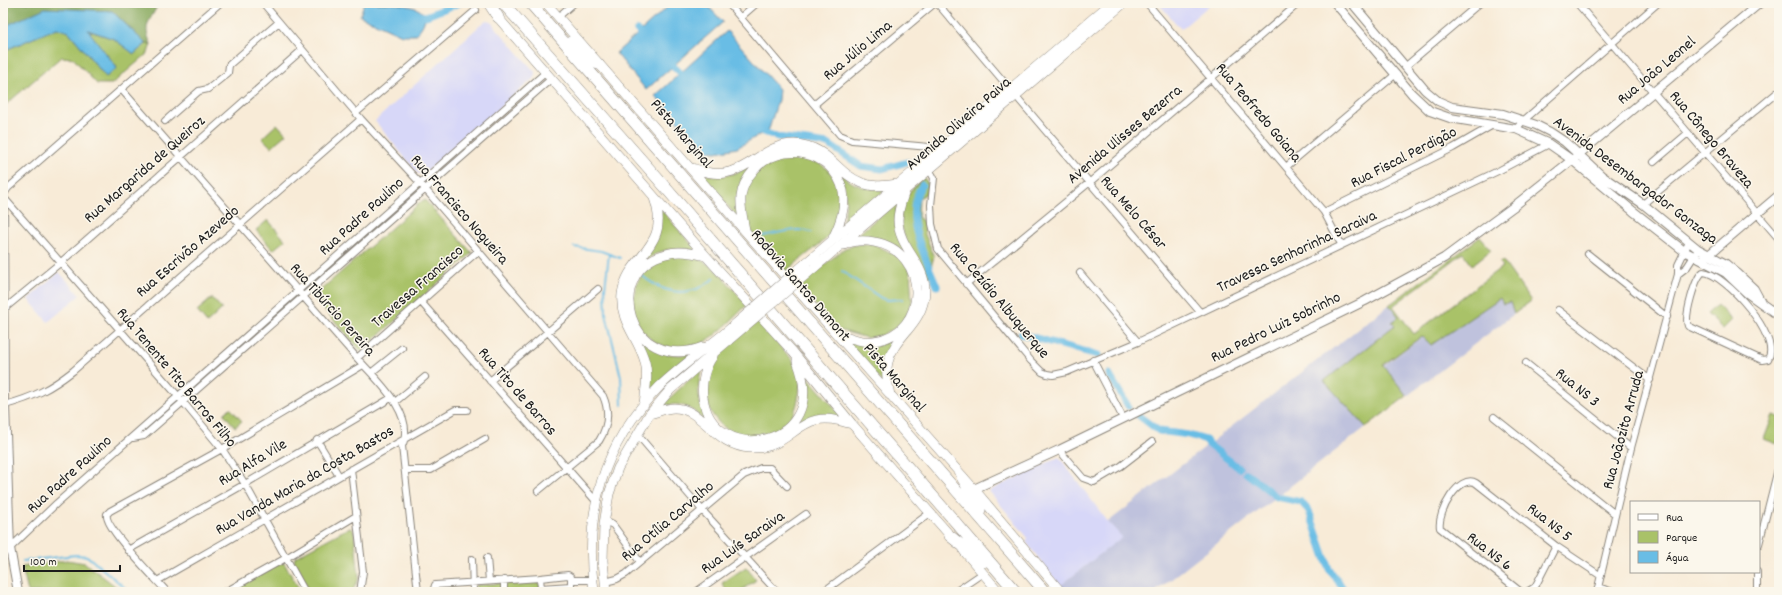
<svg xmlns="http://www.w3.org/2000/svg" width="1782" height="595" font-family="Dekko,sans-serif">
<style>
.built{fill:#d7d7f8}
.industrial{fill:#bfc2dd}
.green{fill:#a9c268;stroke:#626f42}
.forest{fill:#86a85c;stroke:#51623c}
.water{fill:#69bde5;stroke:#426c80}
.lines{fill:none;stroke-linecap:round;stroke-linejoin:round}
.stream{stroke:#69bde5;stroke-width:2}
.canal{stroke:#69bde5;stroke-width:7}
.street-casing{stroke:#8a847a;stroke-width:8}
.secondary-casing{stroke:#8a847a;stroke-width:10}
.primary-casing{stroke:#8a847a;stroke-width:10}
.highway-casing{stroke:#8a847a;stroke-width:12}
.street{stroke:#fff;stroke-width:6}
.secondary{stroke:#fff;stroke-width:8}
.primary{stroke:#fff;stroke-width:9}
.highway{stroke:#fff;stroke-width:11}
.primary-bridge-casing{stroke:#8a847a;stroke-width:10;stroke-linecap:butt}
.primary-bridge{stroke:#fff;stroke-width:9}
.labels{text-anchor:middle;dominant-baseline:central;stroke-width:3;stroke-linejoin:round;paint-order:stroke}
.street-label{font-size:16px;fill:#1c1c1c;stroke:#fbf7ec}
</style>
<rect width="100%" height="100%" fill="#fbf7ec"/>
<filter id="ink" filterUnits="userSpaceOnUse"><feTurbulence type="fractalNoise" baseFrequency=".025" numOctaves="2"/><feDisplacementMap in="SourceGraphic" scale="8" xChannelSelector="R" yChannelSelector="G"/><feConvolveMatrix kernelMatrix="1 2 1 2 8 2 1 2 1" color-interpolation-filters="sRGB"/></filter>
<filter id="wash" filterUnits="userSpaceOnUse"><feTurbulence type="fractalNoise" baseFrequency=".012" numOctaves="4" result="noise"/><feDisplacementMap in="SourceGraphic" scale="16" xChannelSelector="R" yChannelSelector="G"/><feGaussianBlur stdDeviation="0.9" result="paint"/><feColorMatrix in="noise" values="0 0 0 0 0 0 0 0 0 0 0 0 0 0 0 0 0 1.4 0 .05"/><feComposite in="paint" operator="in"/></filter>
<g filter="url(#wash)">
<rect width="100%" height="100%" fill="#f8ebd7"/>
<path class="built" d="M1158,3H1212L1181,29Z
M486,20L492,23L535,72L534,78L424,174H418L375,121Z
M59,272L80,295L48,322L28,299Z
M1059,457L1108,522L1123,537L1060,586L1026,542L1028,538L989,491Z"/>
<path class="industrial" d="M1500,298L1510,302L1514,314L1407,396L1383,366L1423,336L1431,345Z
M1389,305L1399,317L1395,325L1325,381L1366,427L1155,592H1065L1060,586L1122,537L1108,522Z"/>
<path class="green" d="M57,28L69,32L106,77L117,67L87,30L114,39L134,54L146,44H151L148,53L112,84H97L73,58L61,57L3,107V51Z
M277,124L286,134L271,147L262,138Z
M790,147C805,148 817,151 830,161C836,166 840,174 847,179C858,188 873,190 888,188L842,226C871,126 720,124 739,219L698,172C714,178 731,177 746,168C752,164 757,158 763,154C771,150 781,148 790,147Z
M803,156C810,160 820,163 826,168C846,187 843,219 826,239L786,271C775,259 759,246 751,232C734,204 745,174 773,159C780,155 795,157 803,156Z
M924,178L928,183L926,194L919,198L918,217L924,222L925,234L934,256L927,282C914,257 890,224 907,196C911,189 918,183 924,178Z
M899,199C883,244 922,254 921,290C921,334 879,334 885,386L846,341C924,359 945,261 883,240C874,236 863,238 853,239Z
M423,200H425L472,253L361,351L316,300L315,295Z
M659,207L699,253C687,248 673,247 660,252C599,276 624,365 691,354L648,393C650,379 650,365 644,351C636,331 621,319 624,295C630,255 665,259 659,207Z
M268,220L285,240L273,250L256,230Z
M1480,237L1491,250L1472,265L1463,253L1393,306L1414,334L1503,266L1499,262L1503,261L1531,301L1514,314L1510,302L1503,304L1500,298L1431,345L1422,336L1383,365L1407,396L1366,427L1324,381L1395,325L1392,322L1399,317L1389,305Z
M859,244H874L901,258L910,271L912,302L906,317L896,328L882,335L867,338L839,330L798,286L845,248Z
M671,255C679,256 689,255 696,258C717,265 733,290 747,305C731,320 714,340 694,347C688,349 682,348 675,348C633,345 620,294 649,266C654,261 665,258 671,255Z
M212,298L222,309L207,323L197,311Z
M1717,305L1732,320L1723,329L1707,314Z
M758,320C767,330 775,340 783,350C786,354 791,357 793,361C802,375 801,384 798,399C788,462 693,441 708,379C710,371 711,364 716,357Z
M702,368C675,462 821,469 806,375L844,419C799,404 788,451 748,445C738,444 728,441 719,435C699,419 691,397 660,407Z
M230,408L242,421L235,427L224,414Z
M1773,415L1779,417V435L1777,444L1764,439Z
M350,527L354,531L359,578L352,592H310L294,561L295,557Z
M67,560L85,563L123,592H28L22,567Z
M279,563H284L301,592H229Z
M746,567L756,580L739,592H727L722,583Z
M539,580L541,592H476V585Z"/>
<path class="forest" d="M3,3H158C152,21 141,23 151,44H146L112,11L3,27Z"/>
<path class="water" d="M364,3C384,4 449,0 415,35H402L360,16Z
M672,3H705L723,22L646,90L616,53Z
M45,8L112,11L146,44L134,54L114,39L88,30L117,68L106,77L69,32L57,28L3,51V27Z
M727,31L779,89L778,100L769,129L737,148L716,152L703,150L655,96Z"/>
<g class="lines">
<path class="stream" d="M763,236C778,233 796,227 811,232
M574,247L601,251L620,258
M609,254L605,288L606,314L621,377L622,405
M842,271L881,298L888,300L903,299
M641,275C656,287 673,296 693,290C700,289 708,282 715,278
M23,561L76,555L87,556L130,592"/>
<path class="canal" d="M416,15L426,16L459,3
M637,30L646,38
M667,60L687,79
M755,129L778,137L828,144L861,166L882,169L907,162
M922,185C901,216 925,255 937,286
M1021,334L1098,355
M1109,374L1128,406
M1139,416L1159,431L1189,435L1206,440L1208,444L1239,468
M1246,473L1277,497L1301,502L1309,511L1329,569L1346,592"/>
</g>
</g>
<g filter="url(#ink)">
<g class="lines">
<g class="street-casing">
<path id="street" d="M220,3L8,188L4,194L5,405C34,397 50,389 73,371L361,119
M263,3L361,119L420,183L603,396C610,412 608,427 599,441L538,491
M728,3L840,135L852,140L940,148
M937,3L1010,89
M1147,3L1324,212L1341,244
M1577,3L1779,239
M558,17L574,3
M741,17L757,3
M1406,66L1480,3
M122,90L357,358C375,378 417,415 402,446L418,592
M1015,95L1200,312
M815,104L935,3
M356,113L476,10
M165,121L199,91L208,89L228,73L229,65L279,22
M1516,129L1523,121L1658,3
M1654,162L1688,133
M1286,167L1396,74
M929,169L934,178L931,205L932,224L938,249L1031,361L1042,372L1047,374L1053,375L1067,372L1138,342L1500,170L1549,144
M4,198L178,396L222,449L245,484L305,592
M1643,204L1779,91
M1324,212L1453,148L1493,125
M1588,254L1667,317
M1703,272C1725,273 1782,338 1768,359L1762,360L1688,326C1684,317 1695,277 1703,272Z
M1080,273L1138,342
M1678,274L1687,267L1696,253
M966,284L1090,182L1299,3
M421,302L595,500
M4,309L60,263L302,50
M1558,310L1650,380
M357,358L478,251
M1093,360L1123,418
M1526,363L1631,448
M372,372L402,348
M490,381L598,289
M395,402L425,377
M1494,417L1615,514
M637,434L702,510L777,592
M133,438L144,436L551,79
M317,440L339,476
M1059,450L1083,478L1094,482L1121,466L1152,442
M351,469L363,572L360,592
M405,470H431L485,439
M604,524L609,523L613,525L640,562
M1759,544L1779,465
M10,548L57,503L546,72
M128,550L245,484L391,398
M487,558L489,581
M472,559L473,592
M568,575L571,577V586L541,588L540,578Z
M572,580H592
M157,581L455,410H467
M605,582L617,579L626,574L744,475L761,468H770L787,486
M1598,587L1613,592
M167,592C157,580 103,527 107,514L110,511L222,449L363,365
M225,592L286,558L356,516
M433,592L435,585L540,578
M502,592L504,590V580
M696,592L806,514
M823,592L930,513
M955,592L983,573
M1521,592L1440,528C1437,513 1459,473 1476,483L1556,546L1601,576
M1527,592L1535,587L1556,546
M1597,592L1631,448L1678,274V265L1689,242
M1757,592V572"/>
</g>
<g class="secondary-casing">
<path id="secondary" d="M1335,3L1412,94L1430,111L1450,118L1516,129L1549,144L1572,160L1633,211L1684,251L1726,273L1747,293L1779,316
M1352,3L1425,90L1438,101L1452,107L1503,114L1536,125L1550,132L1565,142L1602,176L1643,204L1698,249L1726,264L1737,273L1754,289L1761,302
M1705,258L1779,195
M3,406L5,405L10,548L18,592
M974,489L1059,450L1365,301L1444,258L1513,207L1572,160L1760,3"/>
</g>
<g class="primary-casing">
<path id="primary" d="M546,3L745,231L974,489L1061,592
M494,13L706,256L793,352L852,424L954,540
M692,168C702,171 713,175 725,173C751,169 766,144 794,144C830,146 834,172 862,183C874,188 887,185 898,184
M745,230C743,219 740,208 741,197C742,186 747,178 754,170C780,140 834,150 843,191C846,208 840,223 833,238
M807,262C909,176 1010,89 1111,3
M814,268L1124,3
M836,333C849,337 861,343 874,341C930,334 930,251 874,242C864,240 854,240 844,245
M703,347C627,375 601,270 666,254C679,250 692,253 706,256
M713,356C705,367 701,383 703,397C712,469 833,448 797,361
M890,395C888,385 885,373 888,362C895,334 924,325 925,290C925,263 898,247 898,220C898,210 902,200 905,191
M644,405C645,391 649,376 645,362C639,338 619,322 622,294C628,254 672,248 654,198
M650,414C658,412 666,408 674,408C703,408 714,446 750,448C783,450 792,426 816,420C829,417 840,421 852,424
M964,551L999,592
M594,592C584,512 602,445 660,386C680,367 704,350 726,332
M606,592L603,561L604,524L609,494L618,468L649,415L670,390L729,340"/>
</g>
<g class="highway-casing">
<path id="highway" d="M489,3L498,17
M503,3L652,172L1016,592
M530,3L1045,592
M571,42L598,64
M962,477L980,510
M950,536L983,562"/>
</g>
<use href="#street" class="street"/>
<use href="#secondary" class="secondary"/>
<use href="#primary" class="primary"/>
<use href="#highway" class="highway"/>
<g class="primary-bridge-casing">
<path id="primary-bridge" d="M726,332L807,262
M729,340L814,268"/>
</g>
<use href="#primary-bridge" class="primary-bridge"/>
</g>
</g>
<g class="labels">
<g class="street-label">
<text transform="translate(858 51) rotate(-40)">Rua Júlio Lima</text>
<text transform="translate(1657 71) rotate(-40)">Rua João Leonel</text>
<text transform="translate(1258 113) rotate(50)">Rua Teofredo Goiana</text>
<text transform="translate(959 124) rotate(-41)">Avenida Oliveira Paiva</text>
<text transform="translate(681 134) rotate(49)">Pista Marginal</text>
<text transform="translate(1125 135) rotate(-40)">Avenida Ulisses Bezerra</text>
<text transform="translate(1711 140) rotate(50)">Rua Cônego Braveza</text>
<text transform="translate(1404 158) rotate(-27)">Rua Fiscal Perdigão</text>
<text transform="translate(145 170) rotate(-41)">Rua Margarida de Queiroz</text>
<text transform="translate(1635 181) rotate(37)">Avenida Desembargador Gonzaga</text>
<text transform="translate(459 210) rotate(49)">Rua Francisco Nogueira</text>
<text transform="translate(1133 213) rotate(49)">Rua Melo César</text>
<text transform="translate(362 217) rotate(-42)">Rua Padre Paulino</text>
<text transform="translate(188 252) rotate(-41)">Rua Escrivão Azevedo</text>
<text transform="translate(1297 252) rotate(-25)">Travessa Senhorinha Saraiva</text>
<text transform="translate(800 286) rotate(49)">Rodovia Santos Dumont</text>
<text transform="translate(418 287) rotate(-41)">Travessa Francisco</text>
<text transform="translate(999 301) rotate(50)">Rua Cezídio Albuquerque</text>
<text transform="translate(332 310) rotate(48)">Rua Tibúrcio Pereira</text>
<text transform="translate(1276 328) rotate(-26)">Rua Pedro Luiz Sobrinho</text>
<text transform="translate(176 378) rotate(50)">Rua Tenente Tito Barros Filho</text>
<text transform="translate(894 378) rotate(49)">Pista Marginal</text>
<text transform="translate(1577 388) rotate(39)">Rua NS 3</text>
<text transform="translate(517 392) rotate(49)">Rua Tito de Barros</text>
<text transform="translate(1624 430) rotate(-75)">Rua Joãozito Arruda</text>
<text transform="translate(253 463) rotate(-31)">Rua Alfa Vile</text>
<text transform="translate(70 475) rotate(-42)">Rua Padre Paulino</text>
<text transform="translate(305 481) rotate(-30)">Rua Vanda Maria da Costa Bastos</text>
<text transform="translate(668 522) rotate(-40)">Rua Otília Carvalho</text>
<text transform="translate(1549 523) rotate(38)">Rua NS 5</text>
<text transform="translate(743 543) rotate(-35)">Rua Luís Saraiva</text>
<text transform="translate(1489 552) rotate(38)">Rua NS 6</text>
</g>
</g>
<rect width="1782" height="595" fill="none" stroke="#fbf7ec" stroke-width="16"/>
<rect x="1630" y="501" width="130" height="72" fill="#fbf7ec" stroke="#a29f99"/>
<rect x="1638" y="514" width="20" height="6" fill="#ffffff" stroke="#a29f99"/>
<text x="1666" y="521" font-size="12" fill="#1c1c1c">Rua</text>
<rect x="1638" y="531" width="20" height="12" fill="#a9c268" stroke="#a29f99"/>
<text x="1666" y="541" font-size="12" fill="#1c1c1c">Parque</text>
<rect x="1638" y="551" width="20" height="12" fill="#69bde5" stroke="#a29f99"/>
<text x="1666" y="561" font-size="12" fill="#1c1c1c">Água</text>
<path d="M24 565v6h96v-6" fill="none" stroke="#1c1c1c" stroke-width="2"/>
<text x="30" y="565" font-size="12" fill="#1c1c1c" stroke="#fbf7ec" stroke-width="3" paint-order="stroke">100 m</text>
</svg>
